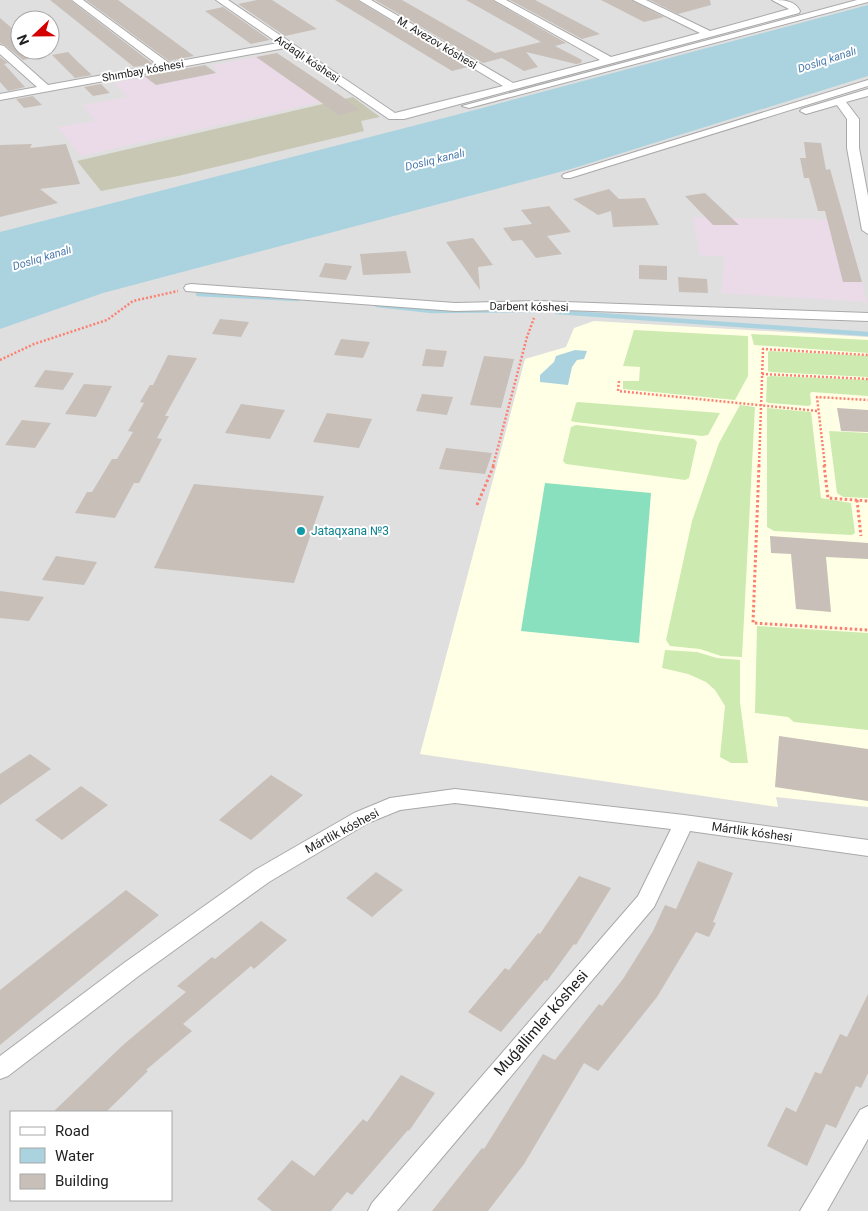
<svg xmlns="http://www.w3.org/2000/svg" width="868" height="1211" font-family="Roboto,sans-serif">
<style>
.residential{fill:#e0dfdf;fill-rule:evenodd}
.industrial{fill:#ebdbe8}
.education{fill:#ffffe5}
.construction{fill:#c7c7b4}
.grass{fill:#cdebb0}
.pitch{fill:#88e0be}
.water{fill:#aad3df}
.lines{fill:none;stroke-linecap:round;stroke-linejoin:round}
.stream{stroke:#aad3df;stroke-width:4.5}
.building{fill:#c7bfb8}
.pedestrian-casing{stroke:#a9a9a9;stroke-width:2}
.minor-casing{stroke:#a9a9a9;stroke-width:2}
.path-far1{stroke:#fa8072;stroke-width:2.5;stroke-dasharray:2 2;stroke-linecap:butt}
.path{stroke:#fa8072;stroke-width:3;stroke-dasharray:2.5 2.5;stroke-linecap:butt}
.pedestrian{fill:#fff;fill-rule:evenodd}
.minor{fill:#fff;fill-rule:evenodd}
.culture-dot{fill:#0f9aa8;stroke:#fff;stroke-width:2}
.labels{text-anchor:middle;dominant-baseline:central;stroke-width:4;stroke-linejoin:round;paint-order:stroke}
.far-street-label{font-size:11px;fill:#222;stroke:#fff}
.far-water-label{font-size:11px;font-style:italic;fill:#4a7aab;stroke:#fff}
.culture-label{font-size:12px;fill:#0d838f;stroke:#fff;text-anchor:start}
.street-label{font-size:12px;fill:#222;stroke:#fff}
.near-street-label{font-size:15px;fill:#222;stroke:#fff}
</style>
<rect width="100%" height="100%" fill="#f2efe9"/>
<path class="residential" d="M0,0H868V1211H0ZM20,20H50V50H20ZM11,1112H171V1200H11Z"/>
<path class="industrial" d="M277,53L343,97L81,156L58,127L95,121L83,105L128,97L114,83L191,68L199,76L219,72L212,65Z
M693,217L846,220L867,302L721,293L725,257L700,255Z"/>
<path class="education" d="M594,321L868,337V807L776,797L778,807L420,754L525,359L566,347L574,328Z"/>
<path class="construction" d="M353,97L380,117L361,121L364,131L178,176L101,191L77,161Z"/>
<path class="grass" d="M634,330L748,336V376L735,400L623,389V381H639L640,367L623,366Z
M751,334L868,340V353L754,345Z
M770,351L868,356V377L770,372L768,371V352Z
M771,376L868,380V396L812,392L810,393L811,404L809,406L769,403L766,402L767,377Z
M578,402L720,413L708,435L702,436L575,422L571,421L576,403Z
M740,405L755,407L742,657L721,656L700,649L670,646L666,640L692,521L719,443Z
M767,408L811,412L821,498L851,503L855,533L852,535L774,531L767,527Z
M576,425L694,439L697,442L689,478L685,480L566,464L563,461L571,427Z
M829,431L868,433V498L843,497L837,493Z
M757,626L868,633V730L794,722L788,717L755,713Z
M665,650L697,652L717,658L740,660V702L748,763H731L720,757L725,706L715,690L706,682L688,674L662,668Z"/>
<path class="pitch" d="M545,483L651,493L639,643L521,631Z"/>
<path class="water" d="M868,5V76L571,169L103,293L0,329V232L471,111Z
M575,350L587,351L584,359L577,360L572,367L568,385L540,382V375L554,362L556,356Z"/>
<g class="lines">
<path class="stream" d="M198,294L298,299
M377,305L432,311L537,310
M557,312L868,334"/>
</g>
<path class="building" d="M50,0H70L153,64L134,67Z
M86,0H118L194,56L169,61Z
M257,0H272L317,29L285,36L238,4Z
M335,0H357L468,67L452,71Z
M375,0H402L495,53L541,42L466,0H492L566,43L555,46L582,60L581,63L576,64L526,52L538,67L524,71L502,58L483,63Z
M510,0H535L600,34L582,39Z
M601,0H631L664,17L644,22Z
M650,0H710L711,5L678,14Z
M223,7L270,40L251,44L205,11Z
M0,18L20,35V50H38L44,55L23,60L5,45L0,43Z
M68,52L78,62L92,75L75,78L52,55Z
M277,53L343,97L359,110L339,115L256,57Z
M0,57L8,63L4,64L25,87L8,91L0,82Z
M205,65L216,73L156,85L144,76Z
M101,84L110,93L93,96L84,87Z
M33,96L42,105L24,108L16,99Z
M804,142L821,143L826,170L830,169L862,282H843L825,211H818L809,178H804L800,158H806Z
M32,144L30,148L66,144L80,184L40,189L58,203L0,217V145Z
M609,189L619,199L645,198L659,225L613,227L611,211L598,215L573,199Z
M705,193L739,225H713L685,196Z
M549,206L571,232L547,236L562,254L536,258L522,240L512,241L503,228L532,224L521,210Z
M473,238L493,265L478,267L480,290L446,242Z
M406,251L411,273L363,275L360,254Z
M325,263L352,266L346,280L319,277Z
M639,265L667,266V280L639,279Z
M678,277L707,279L708,293L679,292Z
M220,319L249,322L241,337L212,334Z
M341,339L370,342L363,358L334,355Z
M426,349L447,351L443,367L422,366Z
M168,355L197,358L165,416H169L157,438L162,439L139,483H134L115,518L75,513L87,492H92L112,459H117L133,432L128,431L144,403L140,402L150,385H153Z
M484,356L514,359L501,408L470,405Z
M45,370L74,373L63,390L34,387Z
M84,384L112,386L96,417L65,414Z
M422,394L453,397L447,415L416,411Z
M241,404L285,410L270,439L225,433Z
M837,408L868,410V432L841,431Z
M327,413L372,419L359,448L313,442Z
M22,420L51,423L35,448L5,445Z
M446,448L492,453L485,474L439,469Z
M194,484L324,496L294,583L154,568Z
M770,536L868,543V559L826,557L831,612L796,609L791,554L771,553Z
M56,556L97,562L84,585L42,580Z
M0,591L44,597L29,621L0,618Z
M779,736L868,749V801L775,787Z
M30,754L51,769L0,805V774Z
M271,775L303,795L251,840L219,820Z
M81,786L108,805L62,840L35,820Z
M698,861L733,873L713,922L716,923L709,937L696,932L657,997L598,1071L584,1063L524,1164L488,1211H432L482,1148L484,1149L543,1054L555,1060L599,1004L602,1006L623,979L653,931L665,905L676,909Z
M376,872L403,890L372,917L346,898Z
M579,876L611,888L576,945L574,944L547,981L545,980L501,1032L468,1012L505,968L509,970L538,933L540,934Z
M126,890L159,915L0,1045V990Z
M261,921L287,940L254,969L251,966L183,1024L192,1031L146,1070L148,1071L106,1112H53L123,1045L186,992L177,986L212,957L215,959Z
M868,994V1073L861,1088L856,1086L836,1128L826,1124L807,1166L767,1146L786,1107L796,1112L815,1072L821,1074L840,1034L847,1037Z
M401,1075L435,1093L409,1131L408,1130L352,1195L347,1192L331,1211H272L257,1199L292,1160L314,1176L363,1119L367,1122Z"/>
<g class="lines">
<g class="pedestrian-casing">
<path id="pedestrian" d="M857,0H868V2L469,108L462,106Z
M868,80V86L570,178H564L562,176L564,174Z"/>
</g>
<g class="minor-casing">
<path id="minor" d="M72,0H83L169,63L278,43L216,0H228L395,113L503,86L359,0H371L513,83L600,60L494,0H506L611,57L700,33L633,0H646L710,31L789,9L772,0C782,0 795,0 800,11L799,13L404,119H389L285,48L0,100V94L37,87L0,54V45L4,46L48,85L158,65Z
M868,89V96L846,102L859,119V148L868,196V234L862,230L847,148V119L837,105L806,114L800,111L802,109Z
M191,284L455,303L538,301L868,313V321L538,309L455,311L186,291L184,288L186,285Z
M455,789L684,815L868,840V856L690,831L654,907L397,1211H368L372,1203L638,896L671,829L455,803L400,810L368,823L269,882L140,975L8,1076L0,1079V1056L124,963L255,870L354,813L390,798Z
M868,1106V1139L827,1211H800L860,1110Z"/>
</g>
<path class="path-far1" d="M0,360L34,344L107,320L133,301L178,291
M762,374L868,379
M619,381L618,391L818,411
M493,466L527,337L534,318
M759,466L763,349L868,355
M825,466L817,397L868,400"/>
<path class="path" d="M759,465L753,623L868,630
M824,465L828,498L868,501
M857,500L861,536
M477,505L494,465"/>
<use href="#pedestrian" class="pedestrian"/>
<use href="#minor" class="minor"/>
</g>
<circle class="culture-dot" cx="301" cy="531" r="5"/>
<g class="labels">
<g class="far-street-label">
<text transform="translate(437 43) rotate(31)">M. Avezov kóshesi</text>
<text transform="translate(307 59) rotate(34)">Ardaqlı kóshesi</text>
<text transform="translate(143 71) rotate(-10)">Shımbay kóshesi</text>
<text transform="translate(529 307) rotate(1)">Darbent kóshesi</text>
</g>
<g class="far-water-label">
<text transform="translate(827 60) rotate(-18)">Doslıq kanalı</text>
<text transform="translate(435 160) rotate(-14)">Doslıq kanalı</text>
<text transform="translate(42 258) rotate(-17)">Doslıq kanalı</text>
</g>
<g class="culture-label">
<text x="311" y="531">Jataqxana №3</text>
</g>
<g class="street-label">
<text transform="translate(342 831) rotate(-28)">Mártlik kóshesi</text>
<text transform="translate(752 832) rotate(8)">Mártlik kóshesi</text>
</g>
<g class="near-street-label">
<text transform="translate(541 1023) rotate(-49)">Muǵallimler kóshesi</text>
</g>
</g>
<rect x="10" y="1111" width="162" height="90" fill="#ffffff" stroke="#a7a7a7"/>
<rect x="20" y="1127" width="25" height="8" fill="#ffffff" stroke="#a7a7a7"/>
<text x="55" y="1136" font-size="15" fill="#222222">Road</text>
<rect x="20" y="1148" width="25" height="15" fill="#aad3df" stroke="#a7a7a7"/>
<text x="55" y="1161" font-size="15" fill="#222222">Water</text>
<rect x="20" y="1174" width="25" height="15" fill="#c7bfb8" stroke="#a7a7a7"/>
<text x="55" y="1186" font-size="15" fill="#222222">Building</text>
<g transform="translate(35 35) rotate(248)"><circle r="24" fill="#ffffff" stroke="#a7a7a7"/>
<path d="M0-4L9 19L0 12L-9 19Z" fill="#d40000"/>
<text y="-8" font-size="14" font-weight="bold" text-anchor="middle" fill="#222222">N</text>
</g>
</svg>
